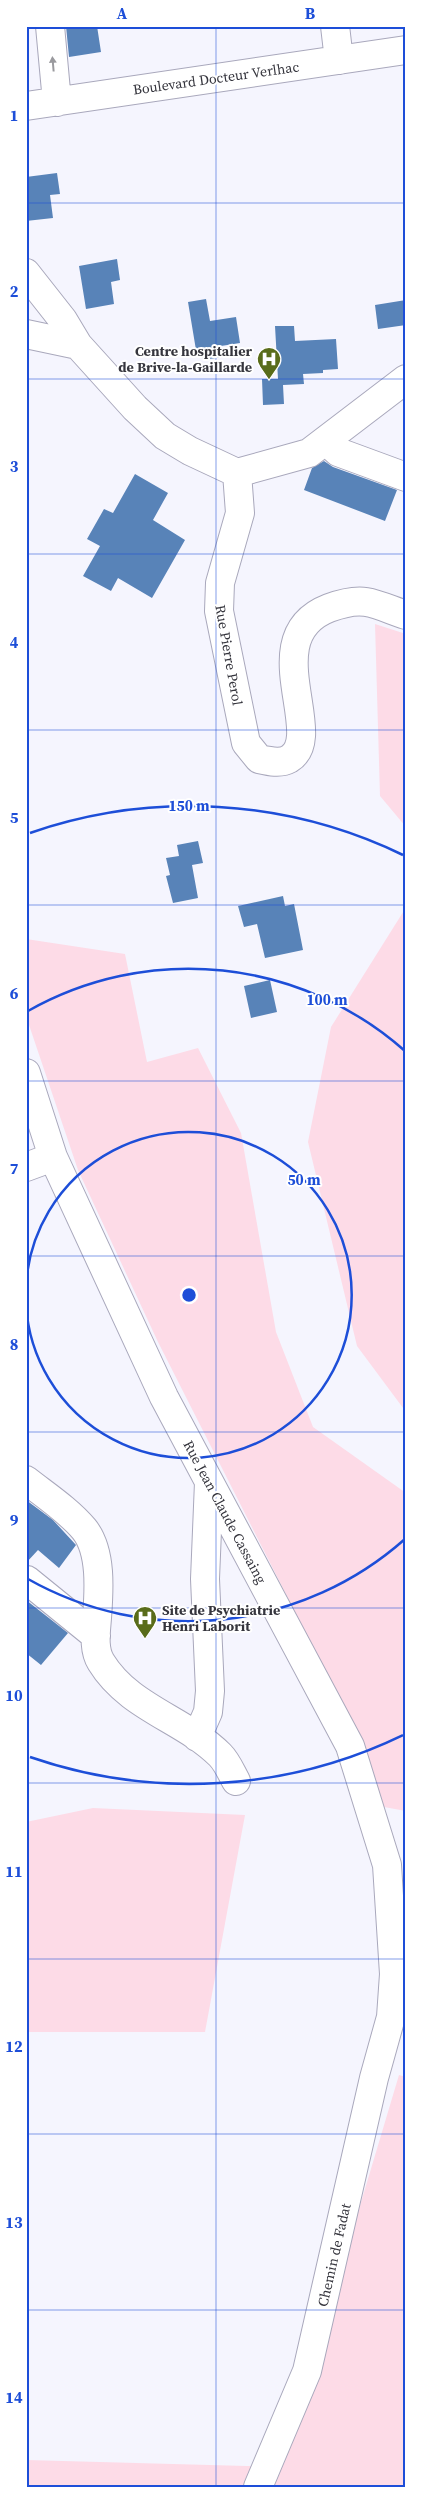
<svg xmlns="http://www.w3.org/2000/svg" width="432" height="2513" font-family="'Source Serif 4',serif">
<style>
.green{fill:#fddbe7}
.building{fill:#5883b8}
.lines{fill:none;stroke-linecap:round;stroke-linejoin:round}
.minor-casing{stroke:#a9a8bc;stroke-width:30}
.minor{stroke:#fff;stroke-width:28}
.oneway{fill:#9a9a9e}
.grid{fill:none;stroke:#1d4ed8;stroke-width:1;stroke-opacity:0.55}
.ring{fill:none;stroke:#1d4ed8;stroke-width:2.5}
.labels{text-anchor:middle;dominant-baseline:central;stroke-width:4;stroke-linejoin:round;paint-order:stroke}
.street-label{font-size:14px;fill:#35353d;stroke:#fff}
.poi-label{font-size:14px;font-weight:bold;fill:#35353d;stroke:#fff;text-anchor:end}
.centre{fill:#1d4ed8;stroke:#fff;stroke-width:2.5}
.ring-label{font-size:15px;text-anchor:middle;font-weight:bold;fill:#1d4ed8;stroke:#fff;stroke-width:4;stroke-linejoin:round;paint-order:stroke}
.neatline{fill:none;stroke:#1d4ed8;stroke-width:2}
.grid-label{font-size:16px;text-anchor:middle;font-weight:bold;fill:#1d4ed8}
</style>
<rect width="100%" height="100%" fill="#f5f5fe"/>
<path class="green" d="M375,624L406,634V827L380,796Z
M405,909L406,910V1412L357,1346L308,1142L331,1027Z
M26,939L125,954L147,1062L198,1048L241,1133L276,1332L313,1427L406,1493V1811L384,1807L366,1752L158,1342L78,1170L26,1016Z
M93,1808L245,1815L205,2032H26V1822Z
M399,2075L406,2077V2487H26V2460L282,2467Z"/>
<path class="building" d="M66,26H97L101,52L69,57Z
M57,173L60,194L50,195L53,218L26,221V177Z
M117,259L120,280L111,282L114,304L86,309L79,266Z
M206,299L210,321L236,317L240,343L221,346L222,357L203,360L201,349L196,350L188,302Z
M406,300V325L378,329L375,305Z
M275,326H294L295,341L336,339L338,369L323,370V373L303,374L304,384L283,385L284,404L263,405L262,379H278Z
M324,461L333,467L397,490L385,521L304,490L312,468Z
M135,474L168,493L153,520L185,540L152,598L118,578L111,591L83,576L100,546L87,539L104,509L113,513Z
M198,841L203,863L192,865L198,898L173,903L166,876L170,875L166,858L179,856L177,845Z
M283,896L285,906L294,904L303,950L265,958L257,924L244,927L238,906Z
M270,980L277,1012L251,1018L244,986Z
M26,1500L53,1520L76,1545L59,1568L38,1550L26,1563Z
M26,1600L68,1633L41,1665L26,1653Z"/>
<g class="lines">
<g class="minor-casing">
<path id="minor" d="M50,26L57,102
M335,26L339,60
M26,106L406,50
M26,273L63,320L78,345L135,408L165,436L190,451L237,473L240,513L220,583L219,611L246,743L259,759C268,761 280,764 289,759C328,736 254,637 329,608C340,604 354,600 366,602C379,604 393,611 406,615
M26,334L78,345
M326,441L338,452L406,477
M237,473L309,453L406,379
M26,1073L53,1157L164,1397L350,1746L387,1865L394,1974L391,2017L374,2078L307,2371L258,2487
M26,1167L53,1157
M26,1480C45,1495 68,1510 84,1529C102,1551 99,1591 97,1618C96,1632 93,1649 101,1662C129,1708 184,1719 220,1755C227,1762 231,1772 236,1781
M27,1580L96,1636
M197,1737L208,1712L210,1691L205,1579L209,1482"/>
</g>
<use href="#minor" class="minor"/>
</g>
<defs><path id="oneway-solid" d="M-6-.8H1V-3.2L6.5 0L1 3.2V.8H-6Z" transform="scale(1.25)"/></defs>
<use class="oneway" href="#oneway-solid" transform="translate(53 64) rotate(-95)"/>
<path class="grid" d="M216,26V2487M26,203H406M26,379H406M26,554H406M26,730H406M26,905H406M26,1081H406M26,1256H406M26,1432H406M26,1608H406M26,1783H406M26,1959H406M26,2134H406M26,2310H406"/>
<g class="ring">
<path d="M26 1285A163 163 0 1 1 26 1305"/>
<path d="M405 1539A326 326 0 0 1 28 1579M28 1011A326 326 0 0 1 405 1051"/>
<path d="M403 1735A489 489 0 0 1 30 1757M30 833A489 489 0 0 1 403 855"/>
</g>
<defs>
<g id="hospital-pin" transform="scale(1.25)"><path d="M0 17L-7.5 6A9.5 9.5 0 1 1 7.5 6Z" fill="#596c1a" stroke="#fff"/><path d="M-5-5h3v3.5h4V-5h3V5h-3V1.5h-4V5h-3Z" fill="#fff"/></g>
</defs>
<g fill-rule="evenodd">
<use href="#hospital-pin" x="269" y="359"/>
<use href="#hospital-pin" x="145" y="1618"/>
</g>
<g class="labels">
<g class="street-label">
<text transform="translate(216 78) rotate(-8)">Boulevard Docteur Verlhac</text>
<text transform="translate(229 655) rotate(80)">Rue Pierre Perol</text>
<text transform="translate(225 1512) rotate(62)">Rue Jean Claude Cassaing</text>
<text transform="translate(334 2255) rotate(-77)">Chemin de Fadat</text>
</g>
<g class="poi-label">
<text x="252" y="351">Centre hospitalier<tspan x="252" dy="16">de Brive-la-Gaillarde</tspan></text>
<text x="162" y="1610" text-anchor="start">Site de Psychiatrie<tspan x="162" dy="16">Henri Laborit</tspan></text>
</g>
</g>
<circle cx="189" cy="1295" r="8" class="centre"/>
<g class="ring-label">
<text x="189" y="811">150 m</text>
<text x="327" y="1005">100 m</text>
<text x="304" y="1185">50 m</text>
</g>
<rect width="432" height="2513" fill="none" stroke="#ffffff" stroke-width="55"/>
<rect x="28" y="28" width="376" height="2458" class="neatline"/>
<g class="grid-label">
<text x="122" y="19">A</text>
<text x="310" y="19">B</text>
<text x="14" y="121">1</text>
<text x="14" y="297">2</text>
<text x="14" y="472">3</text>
<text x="14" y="648">4</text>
<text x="14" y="823">5</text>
<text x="14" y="999">6</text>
<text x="14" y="1174">7</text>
<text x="14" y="1350">8</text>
<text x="14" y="1526">9</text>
<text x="14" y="1701">10</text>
<text x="14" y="1877">11</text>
<text x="14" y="2052">12</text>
<text x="14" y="2228">13</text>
<text x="14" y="2403">14</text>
</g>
</svg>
